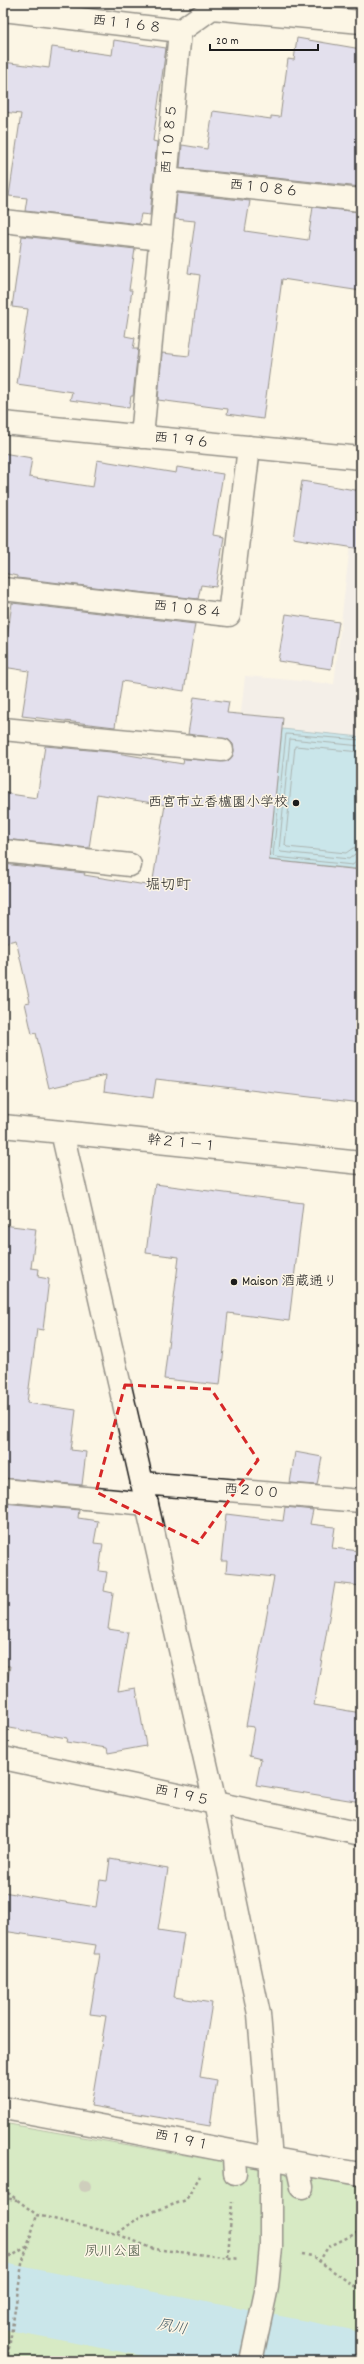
<svg xmlns="http://www.w3.org/2000/svg" width="364" height="2364" font-family="Dekko,'Klee One',sans-serif">
<style>
.built{fill:#ece7ea}
.green{fill:#aadb9b;stroke:#637c5c}
.water{fill:#8fd2f0;stroke:#61899b}
.lines{fill:none;stroke-linecap:round;stroke-linejoin:round}
.shore{stroke:#4a6571;stroke-width:1}
.river{stroke:#8fd2f0;stroke-width:65}
.building{fill:#c6c5f7;stroke:#1c1c1c}
.street-casing{stroke:#1c1c1c;stroke-width:25}
.secondary-casing{stroke:#1c1c1c;stroke-width:25}
.path{stroke:#1c1c1c;stroke-width:2.5;stroke-dasharray:3 3;stroke-linecap:butt}
.street{stroke:#fcf5e5;stroke-width:22}
.secondary{stroke:#fcf5e5;stroke-width:22}
.tree{fill:#989d8b}
.marked{fill:none;stroke:#d62828;stroke-width:3;stroke-dasharray:8 5;stroke-linejoin:round}
.poi-dot{fill:#1c1c1c;stroke:#fcf5e5;stroke-width:1.5}
.labels{text-anchor:middle;dominant-baseline:central;stroke-width:3;stroke-linejoin:round;paint-order:stroke}
.street-label{font-size:14px;fill:#1c1c1c;stroke:#fcf5e5}
.poi-label{font-size:14px;fill:#1c1c1c;stroke:#fcf5e5;text-anchor:end}
.park-label{font-size:14px;fill:#475542;stroke:#fcf5e5}
.neighbourhood-label{font-size:15px;fill:#1c1c1c;stroke:#fcf5e5}
.water-label{font-size:15px;font-style:italic;fill:#445c66;stroke:#fcf5e5}
</style>
<rect width="100%" height="100%" fill="#fcf5e5"/>
<filter id="ink" filterUnits="userSpaceOnUse"><feTurbulence type="fractalNoise" baseFrequency=".025" numOctaves="2"/><feDisplacementMap in="SourceGraphic" scale="8" xChannelSelector="R" yChannelSelector="G"/><feConvolveMatrix kernelMatrix="1 2 1 2 8 2 1 2 1" color-interpolation-filters="sRGB"/></filter>
<g filter="url(#ink)">
<path class="built" d="M358,475H361V934L218,922L245,676L334,684Z"/>
<path class="green" d="M3,2123L361,2186V2361H3Z"/>
<path class="water" d="M282,729L361,737V843L358,869L269,860Z"/>
<g class="lines">
<path class="shore" d="M361,740L286,734L273,855L275,857L353,865L357,859L361,858
M361,746L290,739L279,850L281,852L349,859L355,854L361,853
M361,752L295,746L285,845L287,847L346,853L353,848L361,847"/>
<path class="river" d="M3,2296L342,2361"/>
</g>
<path class="building" d="M297,38L361,49V187L180,168L182,145L207,149L213,111L271,119V116L280,117L288,59L294,60Z
M114,40L166,48L153,141L157,142L150,215L141,214L139,224L25,211L27,198L9,196L21,114L3,112V62L49,68L52,47L112,55Z
M177,193L250,201L245,231L308,240L313,207L361,212V291L282,279L263,419L227,414L228,409L158,400L162,353L189,356L200,275L188,273L195,221L175,219Z
M22,236L135,249L129,290H132L125,336L135,338L133,349H138L133,396H131L129,408L70,400L72,392L17,384L28,309L12,307Z
M3,453L32,458L29,477L93,487L97,460L176,473L177,467L223,474L213,535L224,537L216,587L201,585L198,599L17,578V576L3,573Z
M302,481L361,491V549L293,538Z
M12,603L195,624L184,691L122,681L115,727L22,716L29,671L3,667Z
M286,614L339,622L331,669L278,661Z
M194,697L229,702L227,713L283,718L269,860L361,870V1103L156,1079L153,1098L104,1091L106,1075L49,1088L36,1033L32,1034L25,1003L30,1002L16,940L3,943V864L85,873L84,875L152,886L165,805L97,794L89,848L3,839V793L37,798L45,746L111,752L183,764L184,759L228,761L232,757L234,751L233,744L229,740L188,734Z
M155,1184L303,1203L289,1321L228,1313L220,1385L164,1379L179,1257L146,1253Z
M3,1225L36,1229L31,1268L39,1269L38,1277L49,1279L43,1330L37,1329L27,1403L76,1410L71,1450L86,1452L82,1485L3,1478Z
M295,1452L322,1457L317,1485L290,1483Z
M3,1503L79,1510L78,1518L98,1521L94,1543L103,1544L99,1571L107,1572L104,1591L113,1593L108,1629L128,1632L118,1691L136,1688L146,1746L108,1753L107,1748L66,1742L67,1738L3,1727V1708L10,1666H3Z
M285,1507L313,1510L310,1524L335,1527L332,1548L361,1551V1586L335,1583L314,1705L361,1713V1802L256,1785L261,1759L249,1756L254,1727L246,1726L274,1577L226,1572L227,1561H221L226,1514L283,1521Z
M110,1859L168,1869L158,1930L184,1934L174,1997L212,2003L200,2077L217,2080L210,2126L91,2106L106,2016L90,2014L100,1954H94L96,1945L3,1931V1892L96,1907L100,1880L107,1881Z"/>
<g class="lines">
<g class="street-casing">
<path id="street" d="M3,10L180,31
M166,179L361,200
M3,221L161,239
M3,423L361,458
M142,437L180,31L212,8L361,22
M3,589L229,615L249,447
M3,729L222,750
M3,851L130,865
M142,1483L361,1501
M3,1490L147,1504
M3,1758L361,1834
M3,2108C123,2129 241,2155 361,2174
M230,2151L234,2158L235,2173
M297,2164L302,2187"/>
</g>
<g class="secondary-casing">
<path id="secondary" d="M3,1126L361,1163
M62,1132L215,1803L259,2014L271,2160V2247L267,2287L251,2361"/>
</g>
<path class="path" d="M3,2189L37,2215L117,2234L154,2249L240,2259
M3,2198L17,2200
M118,2233L141,2216L186,2200L200,2176
M302,2254L312,2256L354,2286H361
M3,2256H12L26,2247
M228,2257L232,2202
M319,2262L328,2247L361,2231
M7,2361L22,2264L37,2215"/>
<use href="#street" class="street"/>
<use href="#secondary" class="secondary"/>
</g>
<circle class="tree" cx="85" cy="2186" r="6"/>
</g>
<path d="M0 0H364V2364H0ZM125,1385L211,1389L258,1460L198,1543L96,1492Z" fill="#fcf5e5" fill-opacity=".55" fill-rule="evenodd"/>
<path class="marked" d="M125,1385L211,1389L258,1460L198,1543L96,1492Z"/>
<g class="poi-dot">
<circle cx="296" cy="803" r="4"/>
<circle cx="234" cy="1282" r="4"/>
</g>
<g class="labels">
<g class="street-label">
<text transform="translate(127 25) rotate(7)">西１１６８</text>
<text transform="translate(170 139) rotate(-85)">西１０８５</text>
<text transform="translate(264 189) rotate(6)">西１０８６</text>
<text transform="translate(182 441) rotate(6)">西１９６</text>
<text transform="translate(188 610) rotate(6)">西１０８４</text>
<text transform="translate(182 1144) rotate(6)">幹２１－１</text>
<text transform="translate(252 1492) rotate(5)">西２００</text>
<text transform="translate(182 1796) rotate(12)">西１９５</text>
<text transform="translate(182 2141) rotate(12)">西１９１</text>
</g>
<g class="poi-label">
<text x="288" y="803">西宮市立香櫨園小学校</text>
<text x="242" y="1282" text-anchor="start">Maison 酒蔵通り</text>
</g>
<g class="park-label">
<text x="113" y="2252">夙川公園</text>
</g>
<g class="neighbourhood-label">
<text x="168" y="886">堀切町</text>
</g>
<g class="water-label">
<text transform="translate(172 2328) rotate(11)">夙川</text>
</g>
</g>
<rect width="364" height="2364" fill="none" stroke="#fcf5e5" stroke-width="16"/>
<rect x="8" y="8" width="348" height="2348" fill="none" stroke="#1c1c1c" stroke-width="1.5" filter="url(#ink)"/>
<path d="M210 44v6h108v-6" fill="none" stroke="#1c1c1c" stroke-width="2"/>
<text x="216" y="44" font-size="12" fill="#1c1c1c" stroke="#fcf5e5" stroke-width="3" paint-order="stroke">20 m</text>
</svg>
